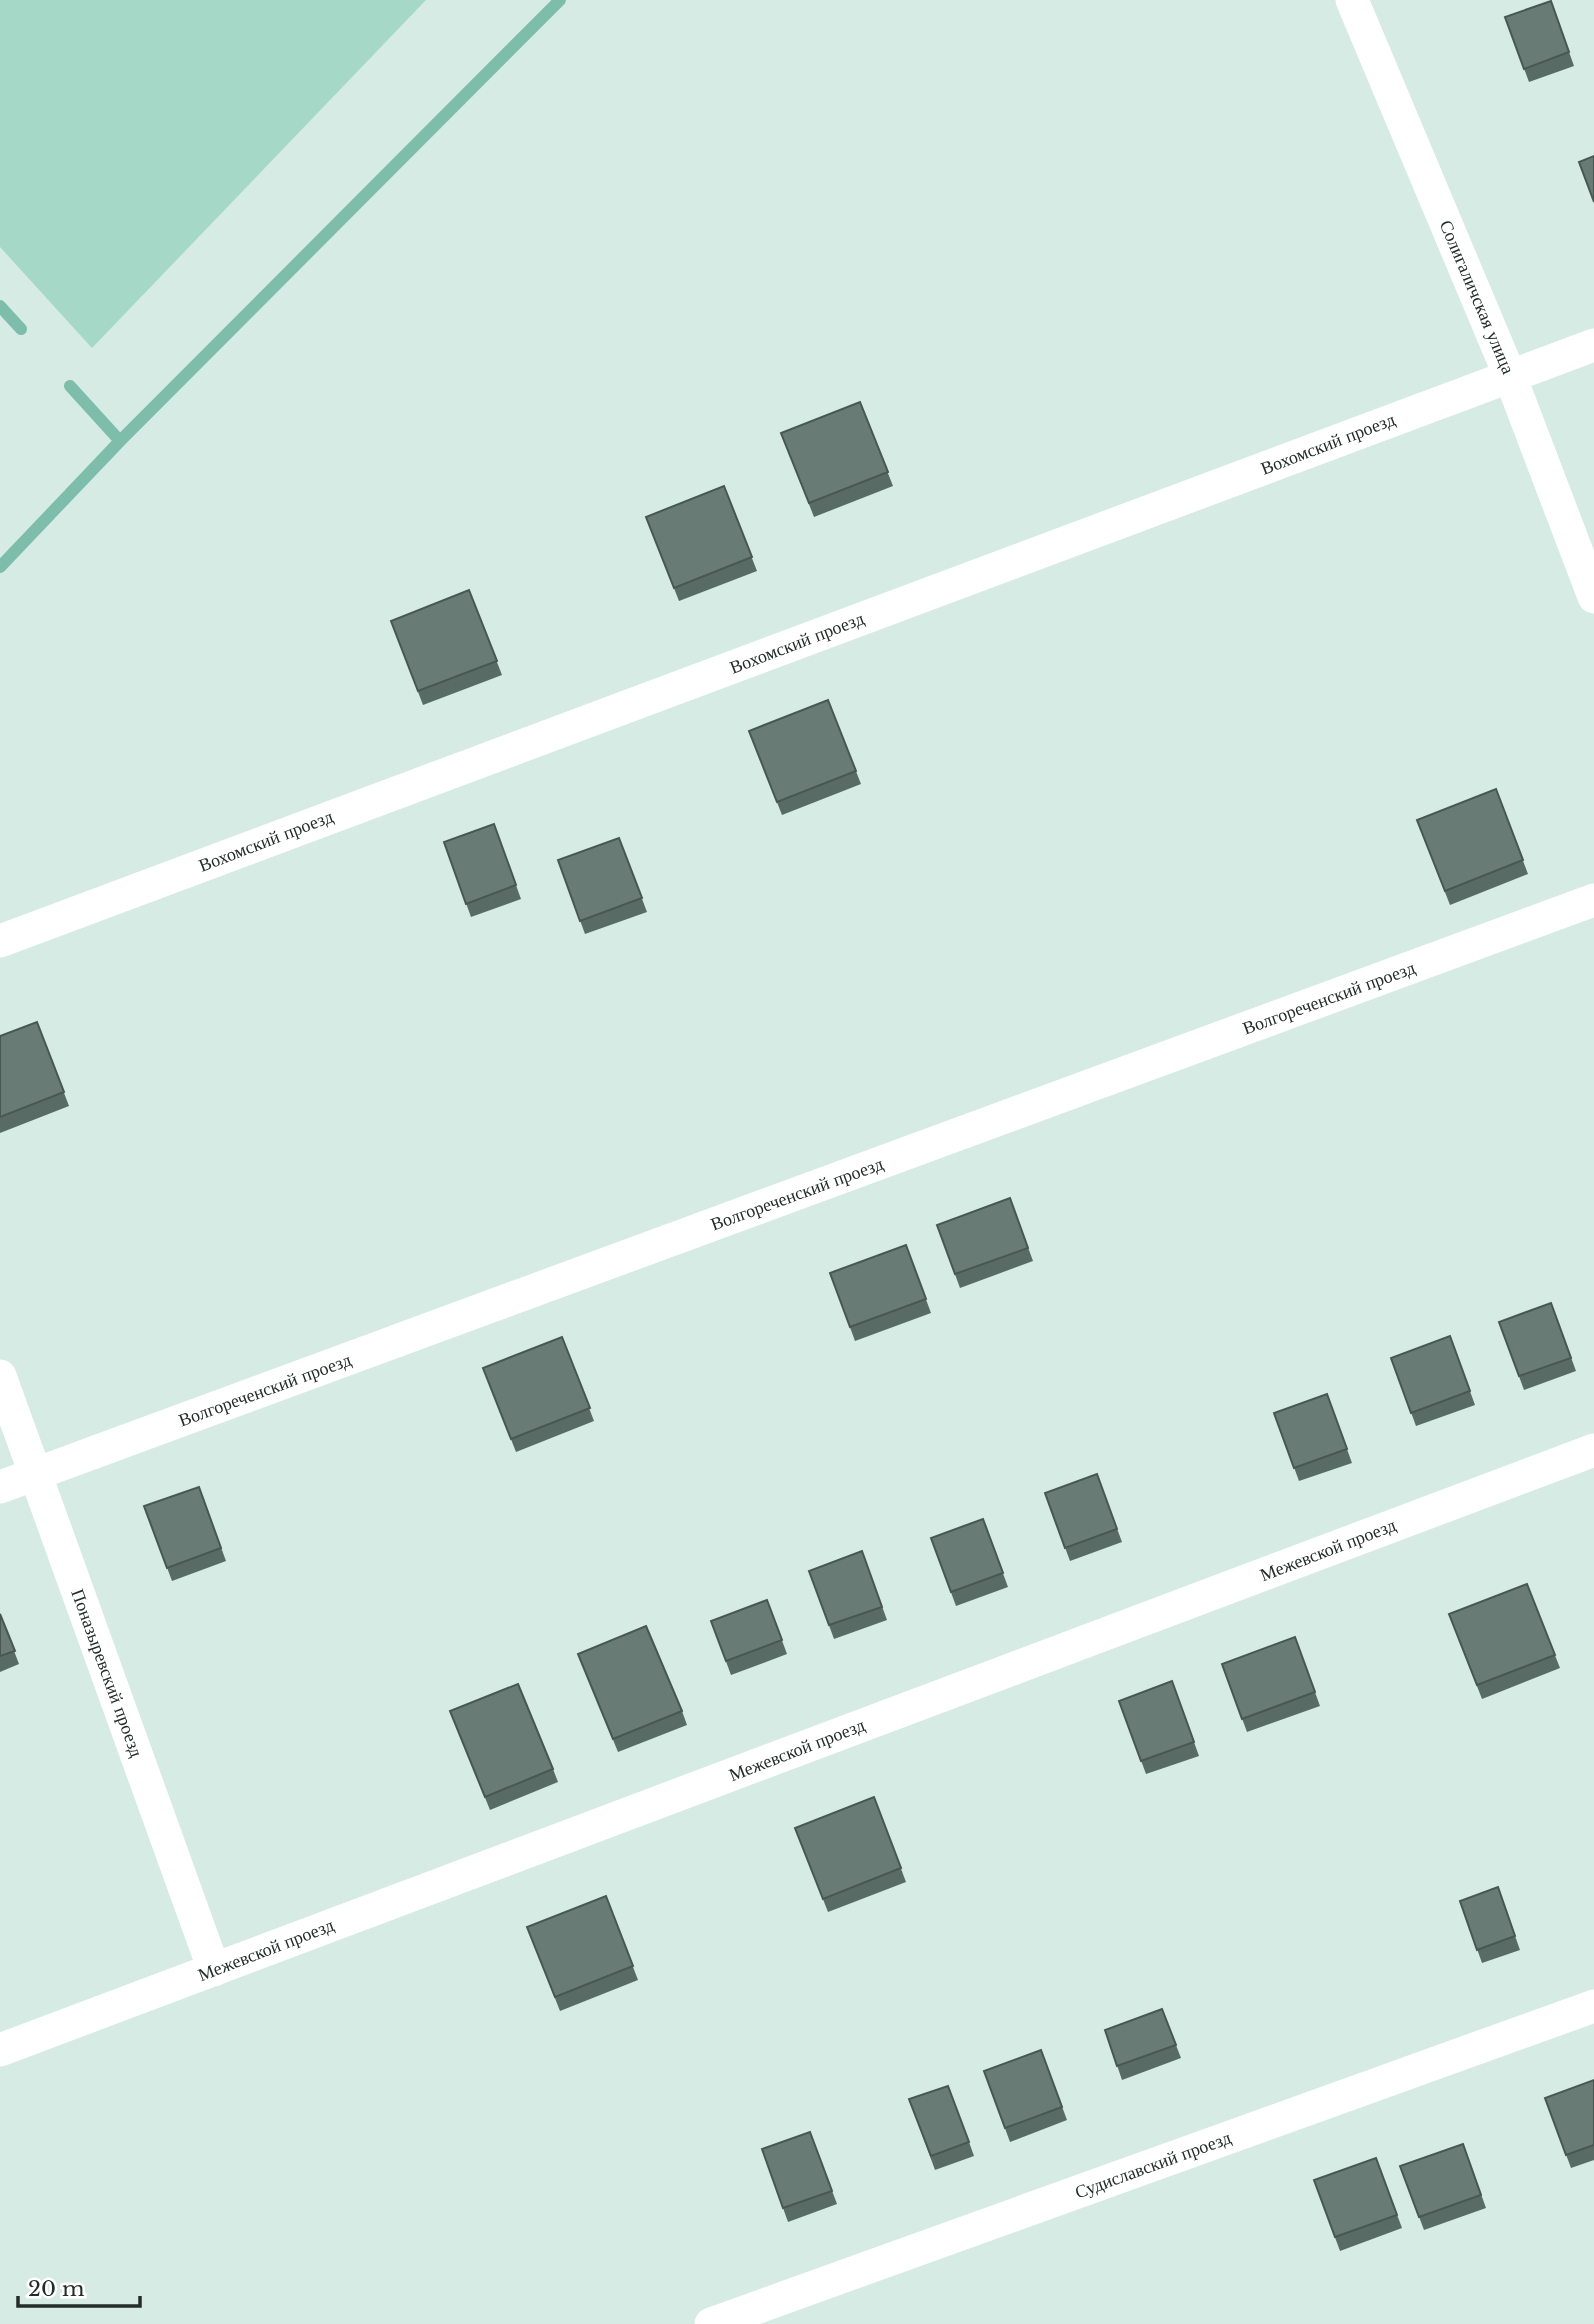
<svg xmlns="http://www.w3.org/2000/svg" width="1594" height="2324" font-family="'Libre Baskerville',serif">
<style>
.green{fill:#a5d8c7}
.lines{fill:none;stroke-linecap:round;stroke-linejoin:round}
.stream{stroke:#7dbda9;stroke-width:12}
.minor{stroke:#fff;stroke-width:33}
.wall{fill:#596b65}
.building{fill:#687c75;stroke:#495752;stroke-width:2}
.labels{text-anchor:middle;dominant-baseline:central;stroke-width:6;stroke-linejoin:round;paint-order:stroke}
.street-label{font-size:18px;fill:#242c2a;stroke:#fff}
</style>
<rect width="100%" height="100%" fill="#d5ebe3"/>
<path class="green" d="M0,0H426L92,348L0,247Z"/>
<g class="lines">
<path class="stream" d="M0,306L21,329
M70,386L120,441
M0,567L120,441L560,0"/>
<path class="minor" d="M1352,0L1510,376L1594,597
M0,941L1594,345
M0,1376L214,1970
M0,1487L1594,900
M0,2050L1594,1450
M711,2324L1594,2006"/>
</g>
<path class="wall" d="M1551,1L1574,66L1529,82L1505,17Z
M860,402L893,486L814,517L781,433Z
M724,486L757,571L679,601L646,517Z
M469,590L502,675L423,705L391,621Z
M828,700L861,784L782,815L749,731Z
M1496,789L1528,874L1450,905L1417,820Z
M494,824L521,899L471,917L444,842Z
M619,838L647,912L585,934L558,860Z
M37,1022L69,1106L0,1133V1036Z
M1010,1198L1033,1261L960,1288L937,1225Z
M906,1245L931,1313L855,1341L830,1273Z
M1551,1303L1576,1371L1524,1390L1499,1322Z
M1450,1336L1475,1405L1416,1426L1391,1358Z
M562,1337L594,1421L516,1452L483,1368Z
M1327,1394L1352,1463L1299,1481L1274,1413Z
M1097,1474L1122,1542L1070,1561L1045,1493Z
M199,1487L226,1561L172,1581L144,1506Z
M983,1519L1008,1587L956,1606L931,1538Z
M862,1551L887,1620L834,1639L809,1571Z
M1527,1584L1560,1668L1482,1699L1449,1614Z
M767,1600L787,1654L731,1675L711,1621Z
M0,1614L19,1664L0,1672Z
M1295,1637L1320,1706L1247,1732L1222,1664Z
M578,1654L682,1711L687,1725L618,1752Z
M1172,1681L1199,1756L1146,1774L1119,1701Z
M450,1711L553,1769L558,1782L490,1810Z
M874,1797L906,1882L828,1912L795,1828Z
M1498,1887L1520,1950L1482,1963L1460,1901Z
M606,1896L638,1980L560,2011L527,1927Z
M1162,2009L1181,2058L1122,2080L1105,2030Z
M1041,2050L1067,2120L1010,2142L984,2071Z
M1594,2080V2160L1571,2168L1545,2098Z
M909,2099L969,2142L974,2156L935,2170Z
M810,2132L837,2204L788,2222L762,2149Z
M1463,2144L1486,2208L1424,2230L1400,2166Z
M1376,2158L1402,2228L1340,2251L1314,2180Z"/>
<path class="building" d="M1551,1L1569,52L1524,69L1505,17Z
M1594,156V202L1579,162Z
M860,402L888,472L809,503L781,433Z
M724,486L752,557L674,588L646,517Z
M469,590L497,661L418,691L391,621Z
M828,700L856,771L777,802L749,731Z
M1496,789L1523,860L1445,891L1417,820Z
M494,824L516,885L466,904L444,842Z
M619,838L642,898L580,921L558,860Z
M37,1022L64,1092L0,1117V1036Z
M1010,1198L1028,1248L955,1274L937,1225Z
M906,1245L926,1299L850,1327L830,1273Z
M1551,1303L1571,1358L1519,1376L1499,1322Z
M1450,1336L1470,1391L1411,1413L1391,1358Z
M562,1337L590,1408L511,1439L483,1368Z
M1327,1394L1347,1449L1294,1468L1274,1413Z
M1097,1474L1117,1529L1065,1548L1045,1493Z
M199,1487L221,1548L167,1568L144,1506Z
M983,1519L1003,1573L951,1592L931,1538Z
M862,1551L882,1607L829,1625L809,1571Z
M1527,1584L1555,1655L1477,1685L1449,1614Z
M767,1600L782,1640L726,1661L711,1621Z
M0,1614L15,1651L0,1656Z
M646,1626L682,1711L613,1739L578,1654Z
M1295,1637L1315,1692L1242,1719L1222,1664Z
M1172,1681L1194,1742L1141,1761L1119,1701Z
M518,1684L553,1769L485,1797L450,1711Z
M874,1797L901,1868L823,1899L795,1828Z
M1498,1887L1515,1936L1477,1950L1460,1901Z
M606,1896L633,1966L555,1997L527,1927Z
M1162,2009L1176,2045L1117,2066L1105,2030Z
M1041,2050L1062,2107L1005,2128L984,2071Z
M1594,2080V2145L1566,2155L1545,2098Z
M948,2086L969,2142L931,2156L909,2099Z
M810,2132L832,2191L783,2208L762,2149Z
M1463,2144L1481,2195L1419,2217L1400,2166Z
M1376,2158L1397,2215L1335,2237L1314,2180Z"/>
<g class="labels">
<g class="street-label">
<text transform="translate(1477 297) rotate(67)">Солигаличская улица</text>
<text transform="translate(1328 444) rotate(-21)">Вохомский проезд</text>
<text transform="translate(797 643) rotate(-21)">Вохомский проезд</text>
<text transform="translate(266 841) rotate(-21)">Вохомский проезд</text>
<text transform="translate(1329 998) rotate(-20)">Волгореченский проезд</text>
<text transform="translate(797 1194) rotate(-20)">Волгореченский проезд</text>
<text transform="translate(265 1390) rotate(-20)">Волгореченский проезд</text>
<text transform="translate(1328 1550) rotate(-21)">Межевской проезд</text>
<text transform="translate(107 1673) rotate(70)">Поназыревский проезд</text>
<text transform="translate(797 1750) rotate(-21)">Межевской проезд</text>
<text transform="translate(266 1950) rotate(-21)">Межевской проезд</text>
<text transform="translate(1153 2165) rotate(-20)">Судиславский проезд</text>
</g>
</g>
<path d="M18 2296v10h122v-10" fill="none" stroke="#242c2a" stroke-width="3.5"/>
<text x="28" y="2296" font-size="21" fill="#242c2a" stroke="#ffffff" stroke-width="5" paint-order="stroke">20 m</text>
</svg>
